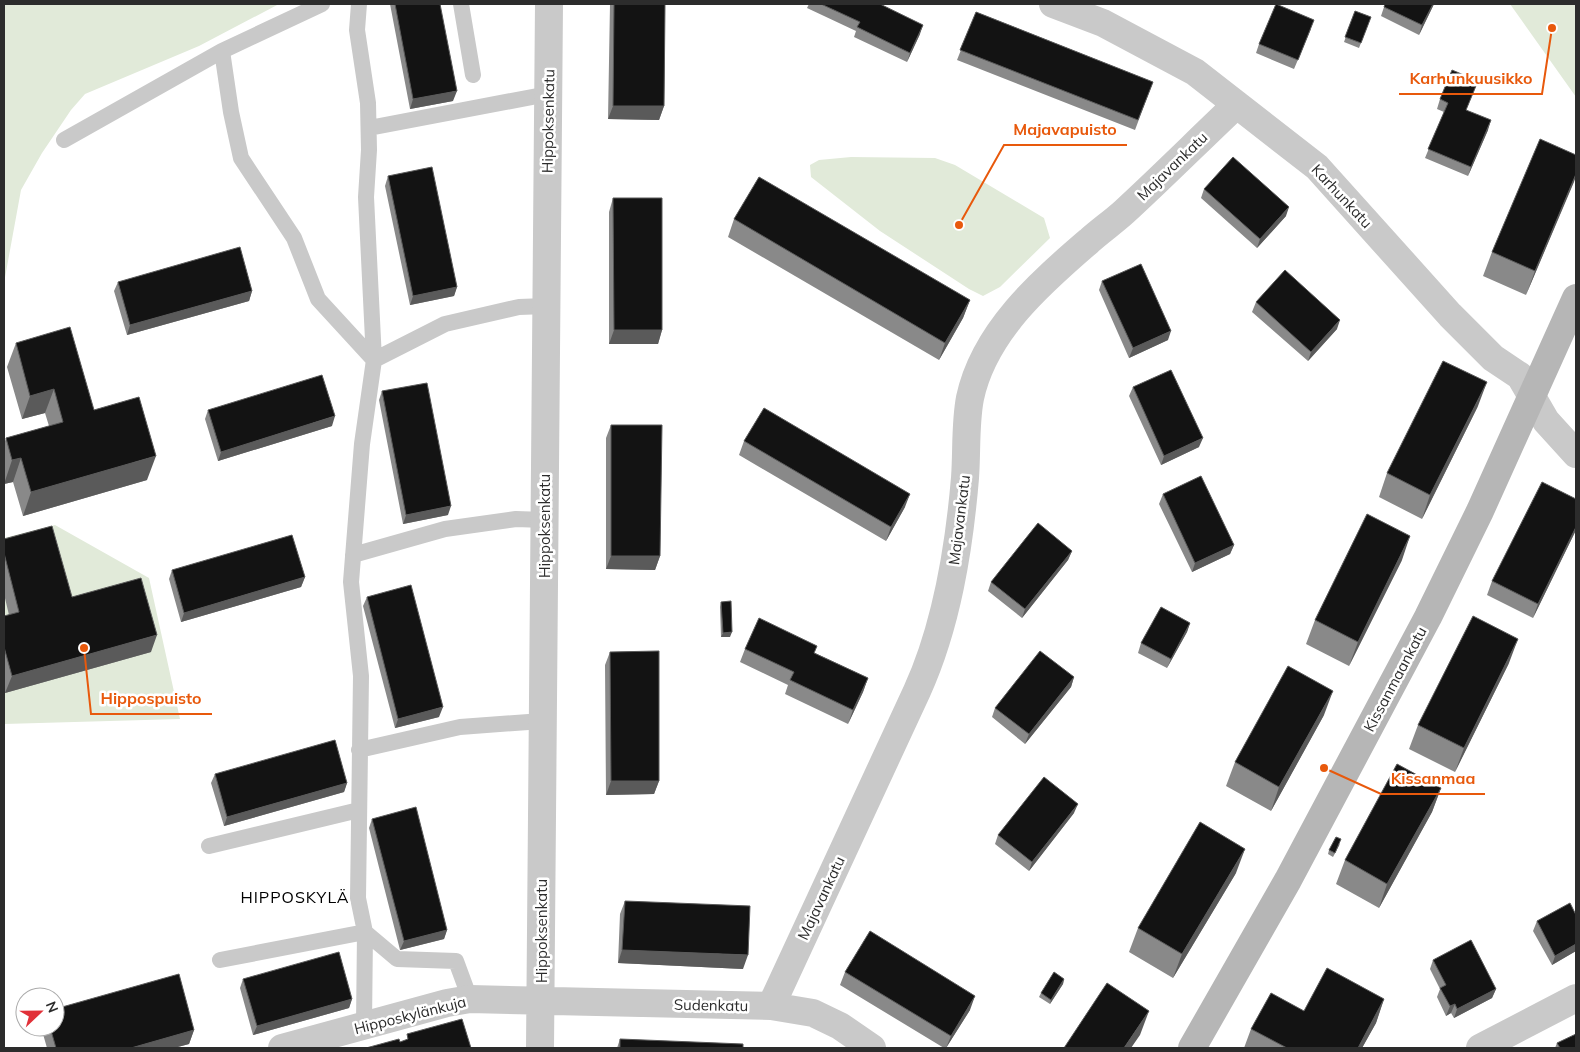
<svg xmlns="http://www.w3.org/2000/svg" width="1580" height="1052" font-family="Mulish,sans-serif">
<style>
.park{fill:#e1ead9}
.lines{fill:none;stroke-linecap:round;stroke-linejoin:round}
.lane{stroke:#c9c9c9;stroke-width:16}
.street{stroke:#c9c9c9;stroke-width:28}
.secondary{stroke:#b6b6b6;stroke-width:28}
.wall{fill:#898989}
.shaded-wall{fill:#5a5a5a}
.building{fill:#131313;stroke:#5a5a5a}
.labels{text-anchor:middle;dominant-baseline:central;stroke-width:5;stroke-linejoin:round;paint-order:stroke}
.street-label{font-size:15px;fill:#2c2c2c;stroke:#fff}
.neighbourhood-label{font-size:16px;letter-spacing:1px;fill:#000;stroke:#fff}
.leader{fill:none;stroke:#e8590c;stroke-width:2}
.callout-dot{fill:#e8590c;stroke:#fff;stroke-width:2}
.callout-label{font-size:16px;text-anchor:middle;font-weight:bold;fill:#e8590c;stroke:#fff;stroke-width:5;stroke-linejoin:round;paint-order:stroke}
</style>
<rect width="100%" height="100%" fill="#fff"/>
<path class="park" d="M4,4H279L199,46L85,94L71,110L42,153L21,190L4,283Z
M1510,4H1576V97Z
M851,157L935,158L955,165L1044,218L1050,238L1000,287L983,296L969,289L880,231L811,177L810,165L819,160Z
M55,525L149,578L180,719L4,724V538Z"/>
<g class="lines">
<path class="lane" d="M322,4L222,51L231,112L241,158L294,238L318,299L374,360
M359,4L357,30L368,103L369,150L366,197L374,360L362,444L351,582L361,676L358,898L365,932L364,1025
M461,4L473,75
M369,128L548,94
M64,140L222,51
M374,360L445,324L519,307L546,306
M353,555L445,529L516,519L544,520
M359,750L460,727L542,721
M209,846L359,810
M220,960L365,932L397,959L456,961L470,999"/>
<path class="street" d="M1053,4L1103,23L1195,72L1317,167L1450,315L1493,358L1520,376L1546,421L1576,454
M771,1006L917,691C947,625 959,549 965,478C967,451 965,424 970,398C984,332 1040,283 1089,241C1100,231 1113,222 1124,212C1162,177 1199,140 1236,105
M282,1048L447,1003L470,999L771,1006L813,1013L840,1026L872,1048
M540,1048L549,4
M1480,1048L1576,998"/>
<path class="secondary" d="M1192,1048L1288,880L1428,617L1480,511L1576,298"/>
</g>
<path class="wall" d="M390,4H440L453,101L410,109Z
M610,4H665L664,106L659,120L608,119Z
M809,4H880L920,34L907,62L854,37L856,31L807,8Z
M1385,4H1434L1419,35L1381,16Z
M1355,11L1371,17L1359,48L1344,42Z
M976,12L1153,82L1135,130L957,60Z
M1311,29L1294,69L1256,53L1259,44Z
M1478,81L1466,110L1488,130L1468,176L1425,158L1444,112L1437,109L1440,99Z
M1576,155V176L1526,295L1483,276L1492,252Z
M388,176L457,287L454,296L410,305L385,186Z
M1204,189L1286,216L1257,248L1201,198Z
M613,198L662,330L658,344H609V212Z
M734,219L970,300L963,318L939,360L728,237Z
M1102,281L1168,340L1129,358L1099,290Z
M118,282L252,291L249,301L127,335L114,291Z
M1256,302L1337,329L1308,361L1252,312Z
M16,343L94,410L147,480L23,516L13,482L4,484V444L6,438L49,426L45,413L22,419L7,367Z
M1133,387L1199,447L1161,465L1129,396Z
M382,391L448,515L403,524L379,400Z
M1478,406L1422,519L1379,497L1387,473Z
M208,410L332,426L218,461L205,419Z
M611,425L660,556L655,570L606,569V438Z
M744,441L905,507L886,541L739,455Z
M1163,494L1234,545L1230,554L1192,572L1159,504Z
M1576,499V530L1533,618L1487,595L1492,581Z
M1072,551L1068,560L1022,618L988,591L991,582Z
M4,553L72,597L151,652L5,693L4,687V616L9,615L4,594Z
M1402,560L1349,666L1306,644L1315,620Z
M172,570L305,577L301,587L181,622L169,579Z
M367,597L439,717L395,728L363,606Z
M721,602L730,637H721L720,607Z
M1190,623L1187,632L1167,668L1138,653L1141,643Z
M745,649L815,653L868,678L863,692L848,724L785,694L788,685L740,662Z
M610,652L659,781L654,794L606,795L605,665Z
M1509,663L1455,772L1409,749L1418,725Z
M1074,677L1071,687L1025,744L992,717L995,708Z
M1324,715L1271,811L1226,786L1235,762Z
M215,774L347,783L344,792L224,826L211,783Z
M1441,788L1432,812L1379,908L1336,884L1345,860Z
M1074,813L1029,871L995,844L998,835Z
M372,819L447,930L444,939L400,950L369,828Z
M1340,844L1333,857L1328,854L1329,850Z
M1236,873L1173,978L1129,952L1138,928Z
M625,901L743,969L618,963L620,914Z
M1576,915V951L1552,965L1533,931L1537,921Z
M1433,960L1496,989L1492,998L1454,1018L1451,1013L1446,1016L1437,997L1440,989L1430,969Z
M845,972L970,1010L946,1048H944L840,985Z
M243,979L352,999L349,1008L253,1035L240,988Z
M1064,979L1063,984L1050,1004L1039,997L1041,993Z
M1384,999L1376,1023L1362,1048H1244L1251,1029L1304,1011Z
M41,1027H55L194,1030L189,1044L174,1048H47Z
M620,1039L743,1048H617Z
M1557,1043L1576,1048H1555Z"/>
<path class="shaded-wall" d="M1433,4H1434L1419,35L1422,25Z
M923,25L920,34L907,62L910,53Z
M457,91L453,101L410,109L413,99Z
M613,106H664L659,120L608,119Z
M1491,120L1488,130L1468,176L1471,167Z
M1576,174V176L1574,182L1526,295L1535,271Z
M1289,207L1286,216L1257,248L1260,239Z
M457,287L454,296L410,305L413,296Z
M252,291L249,301L127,335L130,325Z
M970,300L963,318L939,360L945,343Z
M1340,320L1337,329L1308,361L1311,352Z
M614,330H662L658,344H609Z
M1171,331L1168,340L1129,358L1133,348Z
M1487,382L1478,406L1422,519L1430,495Z
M54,389L45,413L22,419L30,396Z
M335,416L332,426L218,461L221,452Z
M1203,438L1199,447L1161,465L1164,456Z
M156,456L147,480L23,516L31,492Z
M21,458L13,482L4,484L12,460Z
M910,494L905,507L886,541L891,527Z
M451,506L448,515L403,524L406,515Z
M1576,527V530L1533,618L1538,604Z
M1410,536L1402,560L1349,666L1358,642Z
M1234,545L1230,554L1192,572L1195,563Z
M1072,551L1068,560L1022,618L1025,609Z
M611,556H660L655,570L606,569Z
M305,577L301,587L181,622L184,613Z
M1190,623L1187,632L1167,668L1171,659Z
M732,632L730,637H721L723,633Z
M157,635L151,652L5,693L12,676Z
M1518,639L1509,663L1455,772L1464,748Z
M1074,677L1071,687L1025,744L1029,734Z
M868,678L863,692L848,724L853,710Z
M1333,691L1324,715L1271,811L1279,787Z
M443,707L439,717L395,728L398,719Z
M611,781H659L654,794L606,795Z
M347,783L344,792L224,826L227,817Z
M1441,788L1432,812L1379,908L1387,884Z
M1078,804L1074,813L1029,871L1032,862Z
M1245,849L1236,873L1173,978L1182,954Z
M447,930L444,939L400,950L404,941Z
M1576,944V951L1552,965L1555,956Z
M622,950L748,955L743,969L618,963Z
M1064,979L1063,984L1050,1004L1051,1000Z
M1496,989L1492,998L1454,1018L1457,1009Z
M975,996L970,1010L946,1048L951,1036Z
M352,999L349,1008L253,1035L257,1026Z
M1384,999L1376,1023L1362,1048H1358Z
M1455,1004L1451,1013L1446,1016L1450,1006Z
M1149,1011L1140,1035L1131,1048H1124Z
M194,1030L189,1044L174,1048H131Z"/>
<path class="building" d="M395,4H440L457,91L413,99Z
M614,4H665L664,106H613Z
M821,4H880L923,25L910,53L857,27L860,22Z
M1276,4L1314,20L1298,60L1259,44Z
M1385,4H1433L1422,25L1384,7Z
M1355,11L1371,17L1361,43L1345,37Z
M976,12L1153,82L1138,120L960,50Z
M1452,70L1478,81L1466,110L1491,120L1471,167L1428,149L1448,103L1440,99Z
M1540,139L1576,155V174L1535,271L1492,252Z
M1233,157L1289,207L1260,239L1204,189Z
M432,167L457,287L413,296L388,176Z
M759,177L970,300L945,343L734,219Z
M613,198H662V330H614Z
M240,247L252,291L130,325L118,282Z
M1141,264L1171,331L1133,348L1102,281Z
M1285,270L1340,320L1311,352L1256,302Z
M70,327L94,410L139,397L156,456L31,492L21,458L12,460L6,438L63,422L54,389L30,396L16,343Z
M1443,361L1487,382L1430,495L1387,473Z
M1171,370L1203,438L1164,456L1133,387Z
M322,375L335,416L221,452L208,410Z
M427,383L451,506L406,515L382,391Z
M764,408L910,494L891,527L744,441Z
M611,425H662L660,556H611Z
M1201,476L1234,545L1195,563L1163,494Z
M1542,482L1576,499V527L1538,604L1492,581Z
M1367,514L1410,536L1358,642L1315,620Z
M1038,523L1072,551L1025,609L991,582Z
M52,526L72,597L141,578L157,635L12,676L4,647V616L19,612L4,553V539Z
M292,535L305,577L184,613L172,570Z
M411,585L443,707L398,719L367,597Z
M731,601L732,632L723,633L721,602Z
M1161,607L1190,623L1171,659L1141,643Z
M1473,616L1518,639L1464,748L1418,725Z
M759,618L817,646L814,653L868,678L853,710L790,680L794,672L745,649Z
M659,651V781H611L610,652Z
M1040,651L1074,677L1029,734L995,708Z
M1288,666L1333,691L1279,787L1235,762Z
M335,740L347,783L227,817L215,774Z
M1397,764L1441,788L1387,884L1345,860Z
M1044,777L1078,804L1032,862L998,835Z
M416,807L447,930L404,941L372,819Z
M1200,822L1245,849L1182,954L1138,928Z
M1336,837L1341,839L1335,853L1329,850Z
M625,901L750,906L748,955L622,950Z
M1570,903L1576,915V944L1555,956L1537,921Z
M870,931L975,996L951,1036L845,972Z
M1471,940L1496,989L1457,1009L1455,1004L1450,1006L1440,988L1446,985L1433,960Z
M339,952L352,999L257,1026L243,979Z
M1327,968L1384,999L1358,1048H1287L1251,1029L1271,993L1304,1011Z
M1054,972L1064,979L1051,1000L1041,993Z
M179,974L194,1030L131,1048H56L50,1027H55V1009Z
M1107,983L1149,1011L1124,1048H1064Z
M462,1019L471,1048H366L399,1039L400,1042L408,1039L407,1034Z
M1576,1034V1048H1560L1557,1043Z
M620,1039L743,1044V1048H620Z"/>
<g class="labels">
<g class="street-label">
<text transform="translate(548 121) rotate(-89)">Hippoksenkatu</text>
<text transform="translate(1172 166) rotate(-44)">Majavankatu</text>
<text transform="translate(1342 196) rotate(47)">Karhunkatu</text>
<text transform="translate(959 520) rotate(-83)">Majavankatu</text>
<text transform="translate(544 526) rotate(-90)">Hippoksenkatu</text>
<text transform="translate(1395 679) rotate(-62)">Kissanmaankatu</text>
<text transform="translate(821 898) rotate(-65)">Majavankatu</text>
<text transform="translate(541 931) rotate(-90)">Hippoksenkatu</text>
<text transform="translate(711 1005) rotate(1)">Sudenkatu</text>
<text transform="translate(410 1015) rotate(-14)">Hipposkylänkuja</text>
</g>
<g class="neighbourhood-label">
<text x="295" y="897">HIPPOSKYLÄ</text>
</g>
</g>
<path class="leader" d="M1552 28L1542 94H1399M959 225L1004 145H1127M84 648L91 714H212M1324 768L1381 794H1485"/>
<g class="callout-dot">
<circle cx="1552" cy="28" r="5"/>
<circle cx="959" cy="225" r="5"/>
<circle cx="84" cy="648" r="5"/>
<circle cx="1324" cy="768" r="5"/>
</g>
<g class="callout-label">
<text x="1471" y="84">Karhunkuusikko</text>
<text x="1065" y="135">Majavapuisto</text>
<text x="151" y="704">Hippospuisto</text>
<text x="1433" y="784">Kissanmaa</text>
</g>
<rect width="1580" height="1052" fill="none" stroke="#2c2c2c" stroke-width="10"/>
<g transform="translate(40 1012) rotate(68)"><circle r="24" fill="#ffffff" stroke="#ababab"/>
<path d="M0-4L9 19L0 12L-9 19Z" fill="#e13038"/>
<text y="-8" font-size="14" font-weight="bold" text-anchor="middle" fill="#2c2c2c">N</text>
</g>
</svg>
